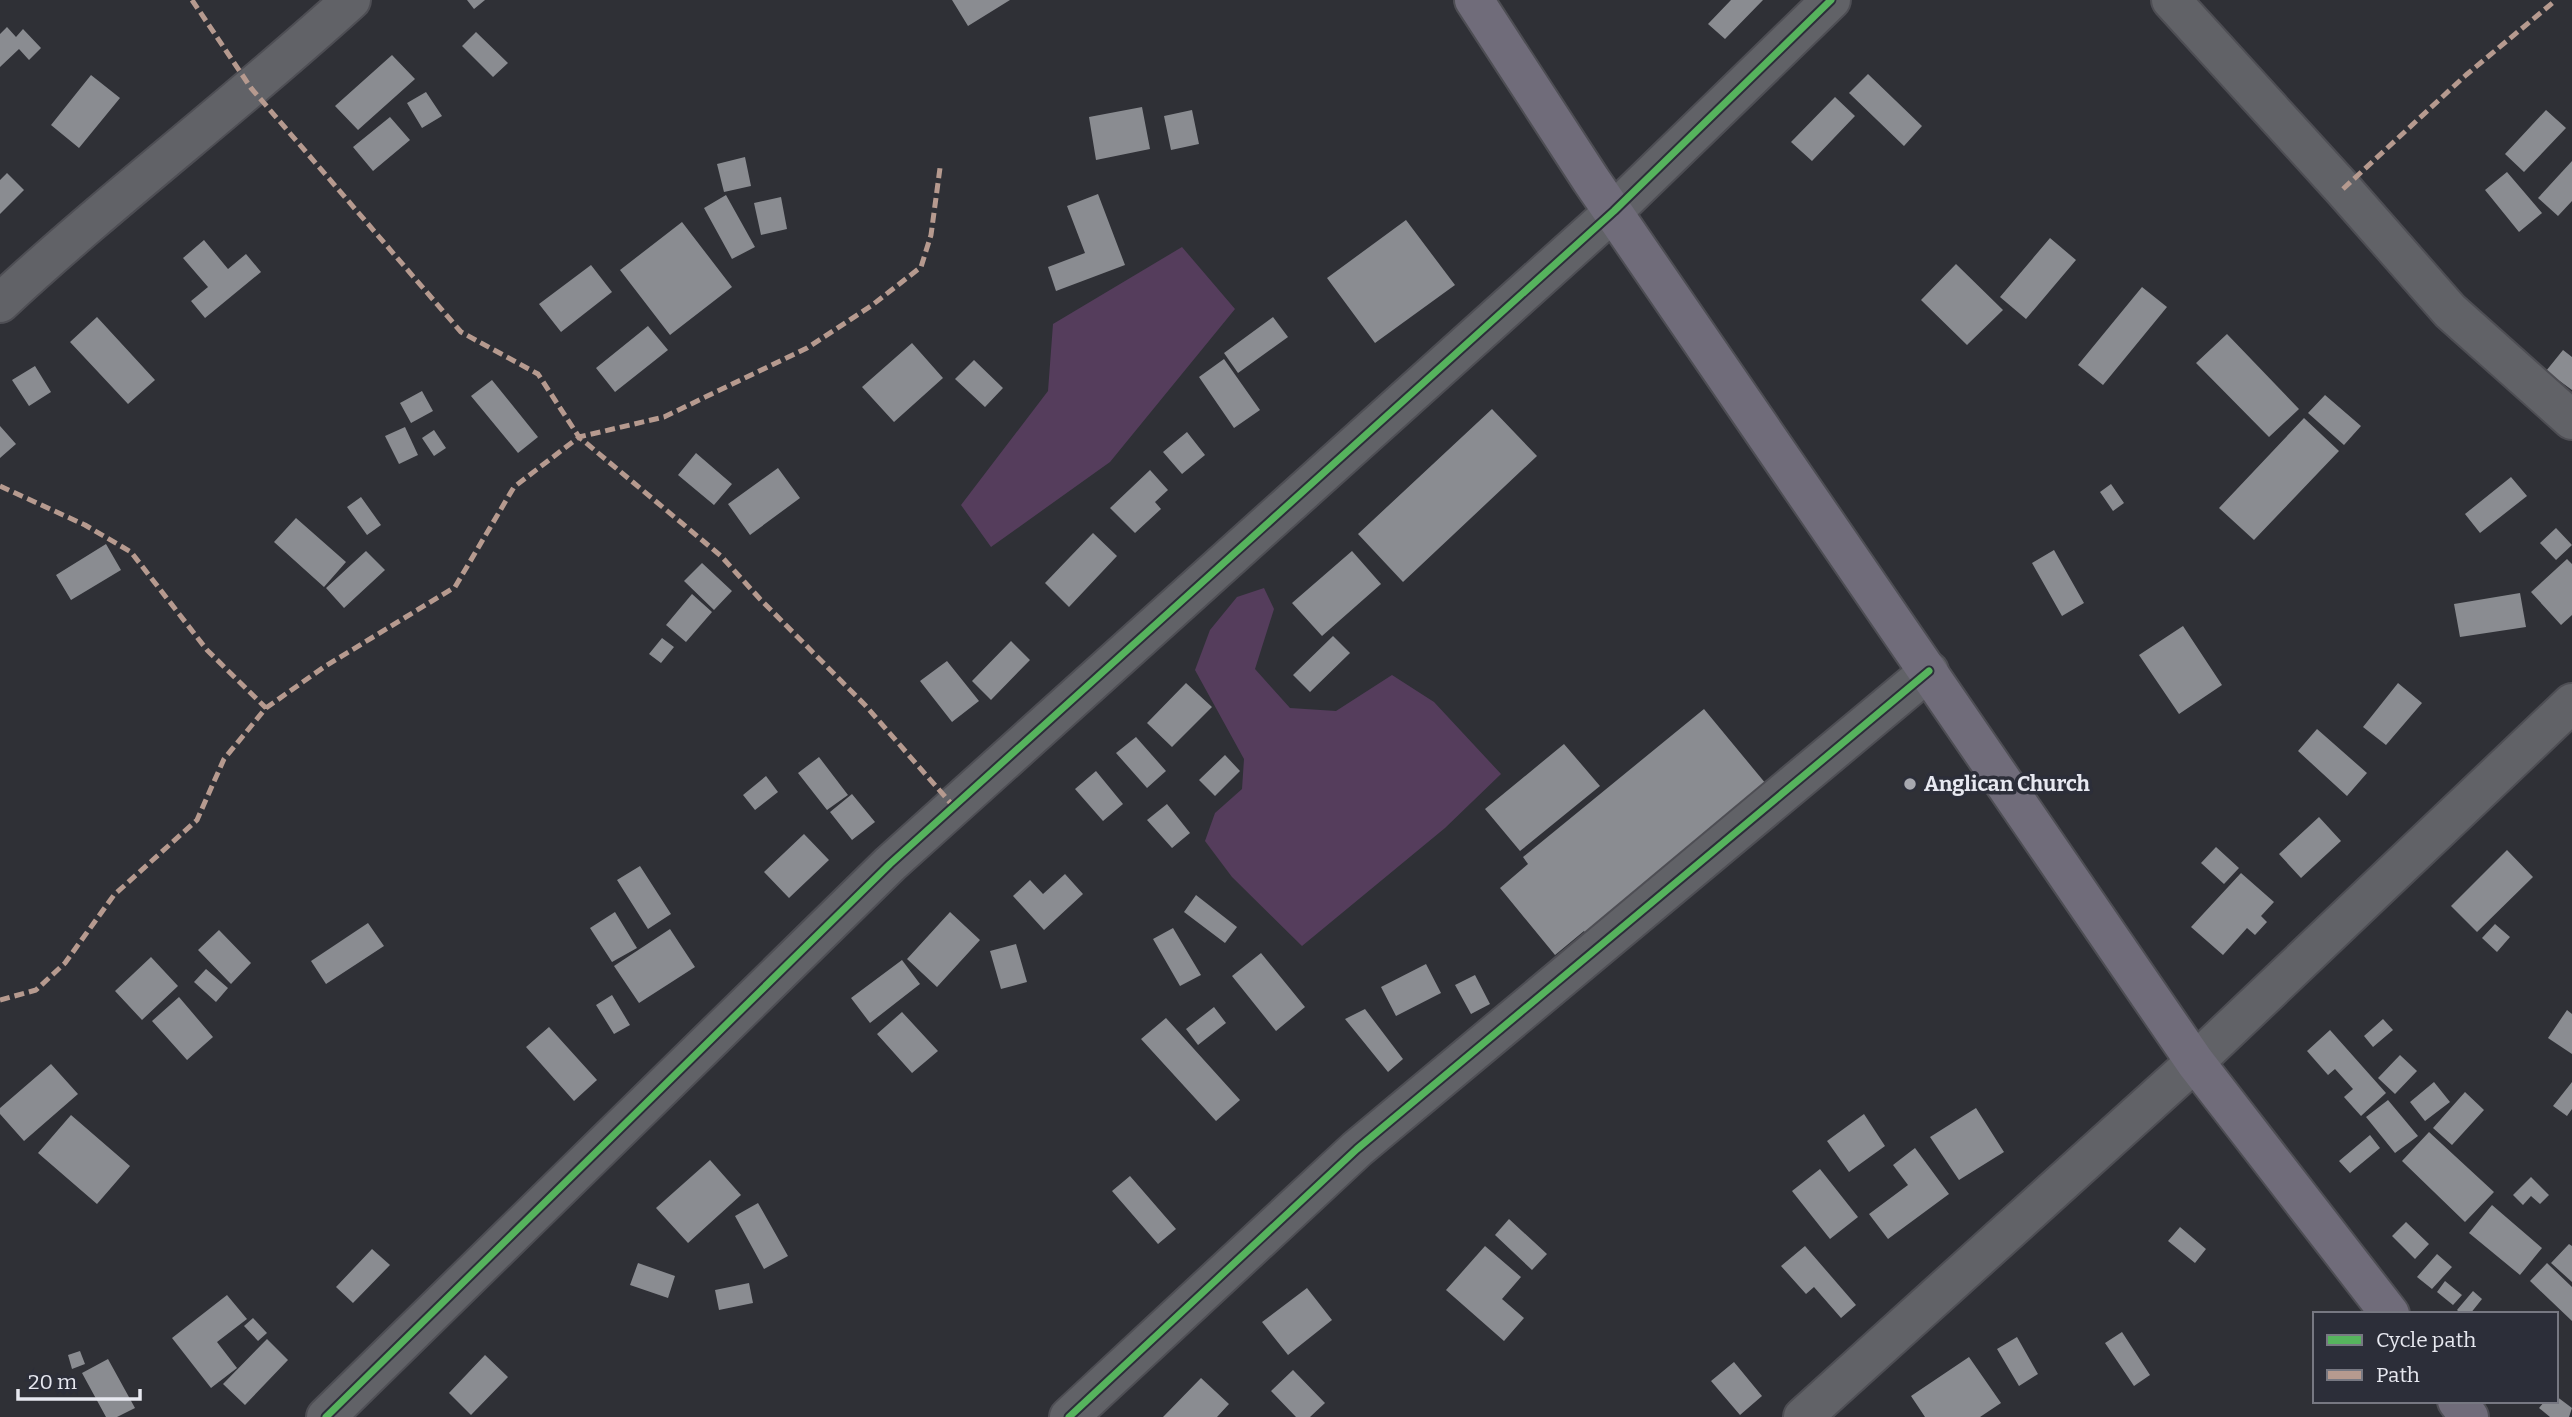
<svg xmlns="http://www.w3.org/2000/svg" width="2572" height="1417" font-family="Bitter,serif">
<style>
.green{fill:#553d5c}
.building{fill:#8a8c91}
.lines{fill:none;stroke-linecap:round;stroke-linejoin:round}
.street-casing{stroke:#4e4e54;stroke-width:42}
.secondary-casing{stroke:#4e4e54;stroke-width:42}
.highway-casing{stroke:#4e4e54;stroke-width:42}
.street{stroke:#616267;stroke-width:38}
.secondary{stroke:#616267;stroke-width:38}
.highway{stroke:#706c7a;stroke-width:38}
.quiet{stroke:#b69a8f;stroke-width:5;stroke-dasharray:10 5;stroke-linecap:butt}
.cycleway-casing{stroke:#2c2e39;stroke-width:11}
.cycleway{stroke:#56b35d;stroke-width:7}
.poi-dot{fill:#a7a8af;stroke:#2c2e39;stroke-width:2.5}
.labels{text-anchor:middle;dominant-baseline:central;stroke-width:7;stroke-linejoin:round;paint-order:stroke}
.poi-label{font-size:21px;font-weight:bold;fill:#e7e8f0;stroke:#2c2e39;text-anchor:start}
</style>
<rect width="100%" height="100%" fill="#2f3036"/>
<path class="green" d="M1182,247L1235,309L1110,462L991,547L961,505L1048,391L1053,324Z
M1264,588L1274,609L1255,669L1290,708L1336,711L1392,675L1434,702L1501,774L1445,828L1302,946L1232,877L1205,841L1215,813L1242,789L1244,759L1195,670L1210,630L1237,597Z"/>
<path class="building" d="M467,0H485L474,9Z
M952,0H1010L968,26Z
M1731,0H1763L1725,39L1708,24Z
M7,27L16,37L23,29L41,48L29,60L19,49L0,67V34Z
M476,32L508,63L493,77L462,46Z
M392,55L415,79L358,130L335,106Z
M1868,74L1922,126L1904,146L1849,93Z
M91,75L120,98L79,148L51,125Z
M426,92L442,116L422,128L407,103Z
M1835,97L1855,116L1812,161L1791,142Z
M1142,107L1150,149L1096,160L1089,117Z
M1192,110L1199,144L1171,150L1164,116Z
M2546,110L2566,128L2524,172L2505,154Z
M390,117L410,140L373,171L353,147Z
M745,157L751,186L724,192L717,164Z
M2572,161V201L2558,216L2538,198Z
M2507,172L2542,213L2519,232L2485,190Z
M7,173L24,190L0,214V180Z
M1098,194L1125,265L1056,291L1048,267L1085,253L1067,206Z
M726,195L755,247L732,259L704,208Z
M781,197L787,229L761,235L754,203Z
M1406,220L1455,285L1375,343L1327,278Z
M682,222L732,287L670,335L620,270Z
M2050,238L2076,260L2026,319L2000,297Z
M204,240L228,269L246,254L261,272L205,318L191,301L208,287L183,258Z
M1956,264L2003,310L1967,345L1921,300Z
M591,265L612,292L561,332L539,304Z
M2142,287L2167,307L2103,385L2078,365Z
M97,317L155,380L128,404L70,342Z
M1273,317L1288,337L1238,373L1224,353Z
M648,326L668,350L615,392L596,368Z
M2227,334L2299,409L2269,437L2196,363Z
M912,343L943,378L894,422L862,387Z
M2563,350L2572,357V390L2546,371Z
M1224,359L1260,410L1234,428L1199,377Z
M974,360L1003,388L985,407L955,379Z
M35,366L51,392L29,406L12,380Z
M492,380L538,437L518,453L471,396Z
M422,391L433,411L411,423L400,403Z
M2325,395L2361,426L2344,445L2308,413Z
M1492,409L1537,456L1403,582L1358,534Z
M2304,418L2339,451L2254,540L2219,508Z
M0,426L16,444L0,458Z
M405,427L418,455L399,464L385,436Z
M434,430L446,448L434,456L422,438Z
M1187,432L1205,455L1182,474L1163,452Z
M696,453L732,484L714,505L678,475Z
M778,468L800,498L750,535L728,504Z
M1150,470L1168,490L1155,502L1161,509L1135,533L1110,508Z
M2511,477L2527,496L2480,533L2465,514Z
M2111,484L2124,503L2113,511L2100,492Z
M361,497L381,525L367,535L347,507Z
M296,518L346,562L324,587L274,542Z
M2556,528L2572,545L2556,560L2540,543Z
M1093,533L1117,556L1069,607L1045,583Z
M106,544L121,570L71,600L56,575Z
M2054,550L2084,603L2062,616L2032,563Z
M366,551L385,570L344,608L326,588Z
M1352,551L1381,584L1322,636L1292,603Z
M2567,559L2572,564V615L2561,625L2531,592Z
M702,563L732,591L714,610L684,581Z
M2520,593L2526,627L2460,637L2454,604Z
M692,594L712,612L686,642L666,625Z
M2183,626L2222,685L2179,714L2139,655Z
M1333,636L1350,653L1310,692L1293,675Z
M662,638L674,647L661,663L649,654Z
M1011,641L1030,660L991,700L972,681Z
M947,661L979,701L952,722L920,681Z
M1186,683L1212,707L1172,747L1147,723Z
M2398,683L2422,703L2386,745L2363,727Z
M1704,709L1771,790L1589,938L1584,931L1555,955L1500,888L1528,864L1523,857Z
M2317,729L2367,773L2347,796L2298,751Z
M1136,737L1166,771L1147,788L1116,753Z
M1564,744L1600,786L1520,851L1485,809Z
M1225,755L1240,771L1215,796L1199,780Z
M819,757L848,795L827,810L798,773Z
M1096,771L1123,804L1103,821L1075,789Z
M766,776L778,792L755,810L743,795Z
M852,794L875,822L852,840L830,812Z
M1167,804L1190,833L1172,848L1147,820Z
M2319,817L2341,841L2301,878L2279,854Z
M804,834L829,860L789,898L764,872Z
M2216,847L2239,868L2224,884L2201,863Z
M2507,850L2533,877L2477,932L2451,906Z
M640,866L671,914L648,929L617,880Z
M2241,873L2274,902L2261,916L2267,922L2255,935L2247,928L2223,955L2191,927Z
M1065,874L1083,894L1044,930L1013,896L1030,880L1043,894Z
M1196,895L1237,927L1225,943L1184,912Z
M615,912L637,948L612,962L590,928Z
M950,912L980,940L937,987L907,959Z
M368,923L384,946L326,984L311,961Z
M2495,924L2510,937L2497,952L2482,938Z
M1173,928L1201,975L1180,986L1153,939Z
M670,929L695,967L639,1003L614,966Z
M219,930L251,963L231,984L198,950Z
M1016,944L1027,982L1001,989L990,951Z
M1261,953L1305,1007L1276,1031L1232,976Z
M151,957L178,986L142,1020L115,991Z
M902,960L920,984L870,1023L851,998Z
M1426,964L1441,993L1396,1016L1381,987Z
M206,969L228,988L216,1002L194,982Z
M1475,975L1490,1004L1471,1014L1455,985Z
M612,995L630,1025L614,1034L596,1005Z
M179,997L213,1037L187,1060L152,1021Z
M1214,1007L1226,1023L1198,1045L1186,1029Z
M1365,1009L1403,1059L1388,1072L1345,1019Z
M2567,1010L2572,1014V1054L2548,1038Z
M902,1012L938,1051L912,1073L877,1034Z
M1166,1018L1240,1100L1216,1121L1141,1039Z
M2383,1019L2393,1030L2373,1047L2364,1036Z
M549,1027L597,1080L574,1101L526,1047Z
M2330,1030L2386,1093L2361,1116L2344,1097L2353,1089L2335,1069L2328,1075L2307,1051Z
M2400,1055L2417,1071L2395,1094L2378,1078Z
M51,1064L78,1094L24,1141L0,1114V1108Z
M2434,1082L2450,1102L2425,1121L2410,1102Z
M2572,1082V1109L2567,1116L2553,1106Z
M2465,1092L2484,1110L2452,1145L2433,1128Z
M2388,1100L2418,1136L2395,1153L2366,1117Z
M1976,1108L2004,1152L1959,1180L1930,1137Z
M1864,1114L1885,1146L1849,1172L1827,1141Z
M71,1115L130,1166L97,1204L38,1153Z
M2429,1132L2494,1192L2465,1222L2402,1161Z
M2370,1135L2380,1148L2350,1173L2339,1161Z
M1915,1148L1949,1194L1888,1239L1869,1214L1908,1185L1893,1165Z
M710,1160L741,1195L688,1243L656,1208Z
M1820,1169L1858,1217L1830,1239L1792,1191Z
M1130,1176L1176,1229L1158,1244L1112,1191Z
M2531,1177L2549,1195L2540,1204L2531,1196L2523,1205L2513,1195Z
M758,1203L788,1256L764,1269L735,1216Z
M2492,1205L2542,1248L2520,1275L2469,1233Z
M1509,1219L1547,1254L1532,1270L1495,1235Z
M2406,1222L2429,1244L2415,1259L2392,1236Z
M2180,1227L2206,1249L2195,1263L2168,1241Z
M2569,1244L2572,1246V1282L2551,1263Z
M1485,1246L1521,1277L1502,1299L1524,1318L1504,1341L1446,1290Z
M1805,1246L1856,1305L1841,1318L1814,1287L1806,1294L1781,1266Z
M372,1249L390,1265L353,1303L336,1287Z
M2437,1254L2452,1267L2432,1289L2417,1277Z
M638,1263L675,1276L668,1298L630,1285Z
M2547,1263L2572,1287V1321L2530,1281Z
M2445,1281L2462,1295L2453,1305L2437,1292Z
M749,1283L753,1303L719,1310L715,1290Z
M1307,1288L1332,1320L1288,1355L1262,1322Z
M2473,1291L2482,1299L2470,1314H2461L2457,1310Z
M227,1295L247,1319L217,1342L237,1368L211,1388L172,1338Z
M253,1318L267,1333L258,1341L244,1326Z
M2122,1332L2150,1375L2134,1386L2105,1343Z
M2017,1337L2038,1374L2019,1386L1997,1349Z
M267,1339L288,1360L245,1405L223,1384Z
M80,1351L85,1364L72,1369L68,1355Z
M485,1355L508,1377L471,1415L449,1393Z
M1969,1357L2001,1403L1980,1417H1925L1911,1396Z
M108,1359L135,1408L117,1417H106L82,1373Z
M1734,1362L1762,1396L1740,1415L1711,1381Z
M1293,1370L1325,1403L1310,1417H1296L1271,1391Z
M1201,1378L1229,1404L1217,1417H1163Z
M2556,1396L2572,1408L2569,1417H2550L2539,1408L2545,1401H2556Z"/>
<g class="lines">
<g class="street-casing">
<path id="street" d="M2171,0L2343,189L2450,311L2572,420
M0,303C113,198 237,104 351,0
M326,1417L890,864L1614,211L1831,0
M1069,1417L1357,1149L1929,671
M1803,1417L2195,1062"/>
</g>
<g class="secondary-casing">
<path id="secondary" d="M2195,1062L2572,703"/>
</g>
<g class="highway-casing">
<path id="highway" d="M1474,0L1591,180L2195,1062L2390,1314
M2457,1401L2469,1417"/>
</g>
<use href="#street" class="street"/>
<use href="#secondary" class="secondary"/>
<use href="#highway" class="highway"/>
<path class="quiet" d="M192,0L251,88L461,332L538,374L579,437L721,556L760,599L865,705L954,807
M2343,189L2466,75L2556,0
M0,486L85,525L131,552L207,650L266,708
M0,1000L36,990L65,963L114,895L197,820L224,759L266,708L324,667L455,587L514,487L579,437L664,417L807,348L871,306L921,267L931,235L940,168"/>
<g class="cycleway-casing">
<path id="cycleway" d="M326,1417L890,864L1614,211L1831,0
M1069,1417L1357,1149L1929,671"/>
</g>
<use href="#cycleway" class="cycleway"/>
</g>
<circle class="poi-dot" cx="1910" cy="784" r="7"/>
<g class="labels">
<g class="poi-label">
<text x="1924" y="784">Anglican Church</text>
</g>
</g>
<rect x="2313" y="1312" width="245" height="91" fill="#2c2e39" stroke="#777882" stroke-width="2"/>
<rect x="2327" y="1335" width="35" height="10" fill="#56b35d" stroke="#777882" stroke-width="2"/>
<text x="2376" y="1347" font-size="21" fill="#e7e8f0">Cycle path</text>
<rect x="2327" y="1370" width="35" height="10" fill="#b69a8f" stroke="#777882" stroke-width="2"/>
<text x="2376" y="1382" font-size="21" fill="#e7e8f0">Path</text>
<path d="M18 1389v10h122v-10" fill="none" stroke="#e7e8f0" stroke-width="3.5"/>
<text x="28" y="1389" font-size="21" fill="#e7e8f0" stroke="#2c2e39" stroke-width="5" paint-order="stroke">20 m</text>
</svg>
